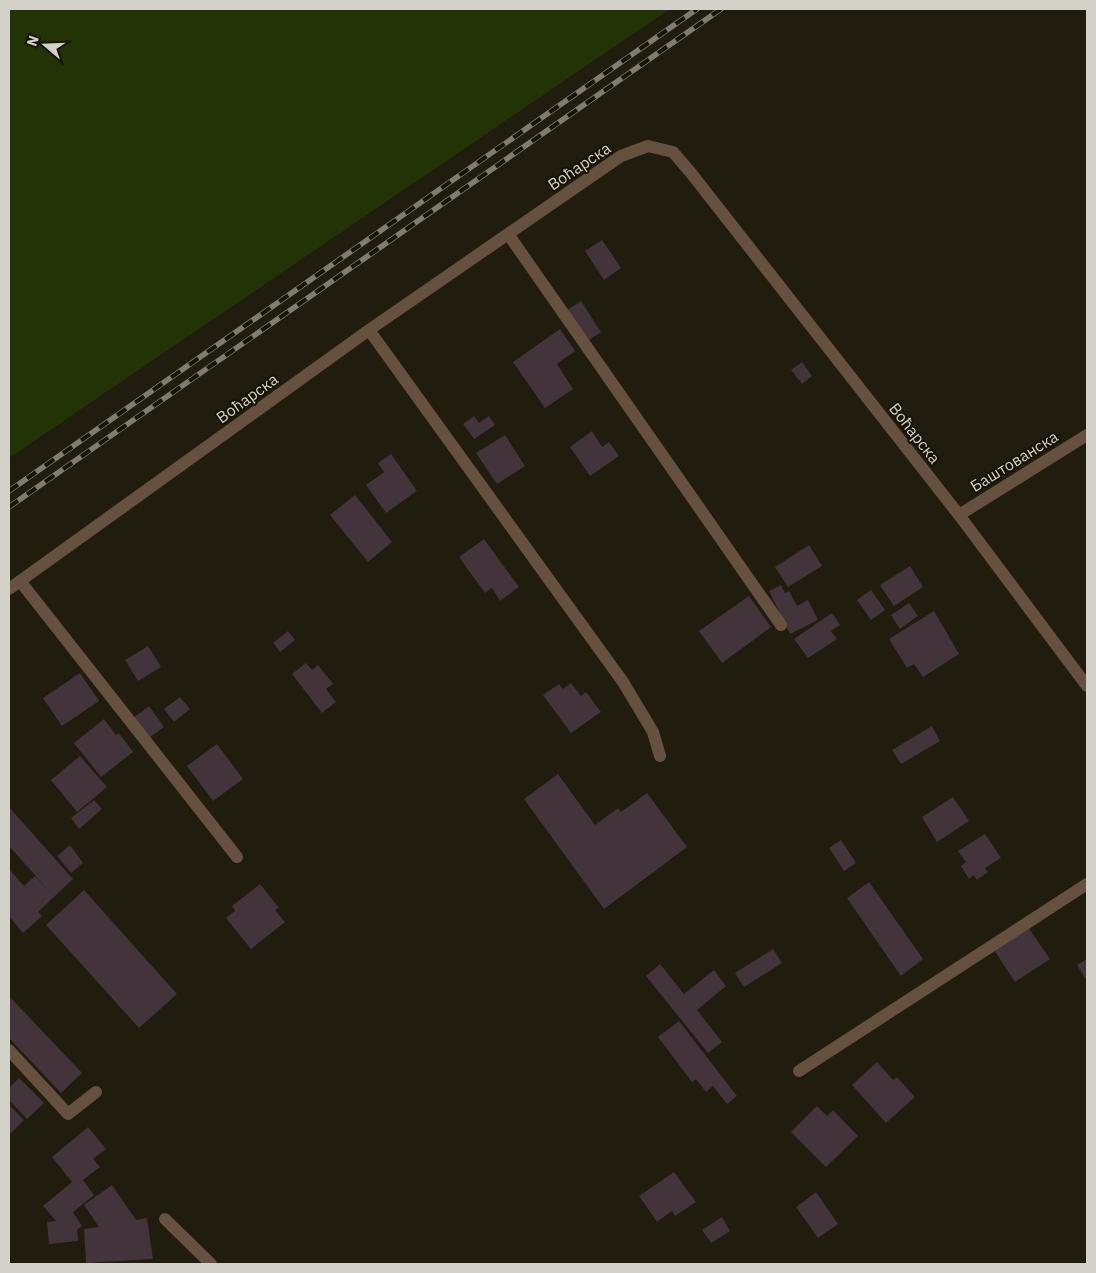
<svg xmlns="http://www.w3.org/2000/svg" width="1096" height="1273" font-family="'IBM Plex Sans',sans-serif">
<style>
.green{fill:#223306}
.building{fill:#43333a}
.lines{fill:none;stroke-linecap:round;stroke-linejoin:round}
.minor{stroke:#665141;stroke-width:12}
.rail-casing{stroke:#807c71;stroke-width:5.5}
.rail{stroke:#171306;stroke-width:4;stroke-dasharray:11;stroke-linecap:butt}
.labels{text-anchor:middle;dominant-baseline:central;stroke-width:4;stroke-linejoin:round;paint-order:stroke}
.street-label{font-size:16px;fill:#d4d1c8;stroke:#171306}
</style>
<rect width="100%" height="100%" fill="#201c0e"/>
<path class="green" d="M9,9H670L9,458Z"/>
<path class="building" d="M602,240L621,268L604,280L585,251Z
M581,301L601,332L588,341L567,310Z
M560,329L575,351L557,364L573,389L545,408L513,362Z
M802,362L812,376L802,384L791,370Z
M474,416L479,423L489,416L495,425L474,439L463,424Z
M592,431L602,447L609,442L619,456L590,476L570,447Z
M505,435L525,466L497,484L476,453Z
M391,454L417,491L386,513L366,485L384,472L378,463Z
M355,495L392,542L368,562L330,515Z
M484,539L519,587L500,601L492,588L485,593L459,557Z
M809,545L822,566L788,587L775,567Z
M910,566L923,587L894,606L880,585Z
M781,585L785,593L789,591L797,606L808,600L818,620L790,634L769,591Z
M871,590L885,610L871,620L857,600Z
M749,596L771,627L722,663L699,631Z
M909,603L918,616L900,629L891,615Z
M934,611L959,654L923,677L914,664L907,668L889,639Z
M832,613L840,625L831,631L837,639L808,658L794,639Z
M288,631L295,640L280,652L273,643Z
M148,646L161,667L138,681L125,660Z
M306,663L312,670L318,665L333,684L326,689L336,702L322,713L292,674Z
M80,673L99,701L62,726L43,698Z
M571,683L581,696L586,692L601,712L571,733L543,695L559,684L563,689Z
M180,697L190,709L174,722L164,709Z
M149,706L164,727L149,738L133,718Z
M104,719L116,735L119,733L133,752L101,777L74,743Z
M932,726L940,741L901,764L892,750Z
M217,744L243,779L213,801L187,766Z
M80,756L107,787L77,812L51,780Z
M558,774L595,825L618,808L621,812L647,793L687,847L604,909L524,799Z
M953,797L969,821L937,842L922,817Z
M94,800L102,809L79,829L71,818Z
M9,807L73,879L38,912L42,916L23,933L9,916V869L24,886L35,876L49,891L9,846Z
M985,834L1001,858L985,868L988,872L977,880L974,875L969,879L961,866L966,862L958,851Z
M841,840L856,863L844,871L829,848Z
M70,845L83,863L71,873L57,856Z
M869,882L923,959L901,976L847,898Z
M260,884L279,908L275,910L285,922L251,949L226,918L235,911L232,906Z
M84,890L177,994L139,1028L46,925Z
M1028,927L1050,959L1015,982L994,950Z
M773,949L782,963L744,987L735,973Z
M1087,959V981L1077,965Z
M660,964L684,994L714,970L726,986L697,1010L722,1042L708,1053L646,976Z
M9,996L82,1073L61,1093L9,1038Z
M679,1021L737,1096L727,1104L713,1086L706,1092L696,1079L692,1082L658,1037Z
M877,1062L893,1080L897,1077L915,1097L886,1123L852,1085Z
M19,1078L44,1103L27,1119L9,1100V1088Z
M9,1105L24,1120L9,1135Z
M817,1106L827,1116L833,1110L858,1136L826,1167L791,1132Z
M88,1127L106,1149L93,1159L100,1167L83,1180L94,1195L73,1212L82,1226L77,1230L78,1241L49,1244L47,1222L56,1221L43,1206L72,1182L52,1157Z
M674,1172L696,1202L675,1216L672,1211L657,1222L639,1196Z
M112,1185L136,1220L147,1218L153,1259L86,1263L84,1229L99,1227L84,1205Z
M816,1192L838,1224L818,1238L796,1207Z
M722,1217L730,1231L711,1243L702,1230Z"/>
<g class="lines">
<path class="minor" d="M508,234L781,625
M369,330L623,682L653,732L660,756
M959,515L1087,435
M20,581L237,857
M9,589L369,330L621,156L648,146L673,152L691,173L959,515L1087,686
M9,1050L68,1114L96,1092
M799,1071L1087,884
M165,1219L211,1264"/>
<g class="rail-casing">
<path id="rail" d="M9,491L697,9
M9,507L721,9"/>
</g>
<use href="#rail" class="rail"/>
</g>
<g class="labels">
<g class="street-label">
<text transform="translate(579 166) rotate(-34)">Воћарска</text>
<text transform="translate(247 398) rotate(-36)">Воћарска</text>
<text transform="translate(915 433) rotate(52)">Воћарска</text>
<text transform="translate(1014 461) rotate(-32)">Баштованска</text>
</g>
</g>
<rect width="1096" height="1273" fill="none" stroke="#d4d1c8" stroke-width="20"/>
<g transform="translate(45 45) rotate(289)" stroke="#171306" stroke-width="4" paint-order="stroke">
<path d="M0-4L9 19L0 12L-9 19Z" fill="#d4d1c8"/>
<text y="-8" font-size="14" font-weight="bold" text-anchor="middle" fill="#d4d1c8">N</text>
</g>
</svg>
